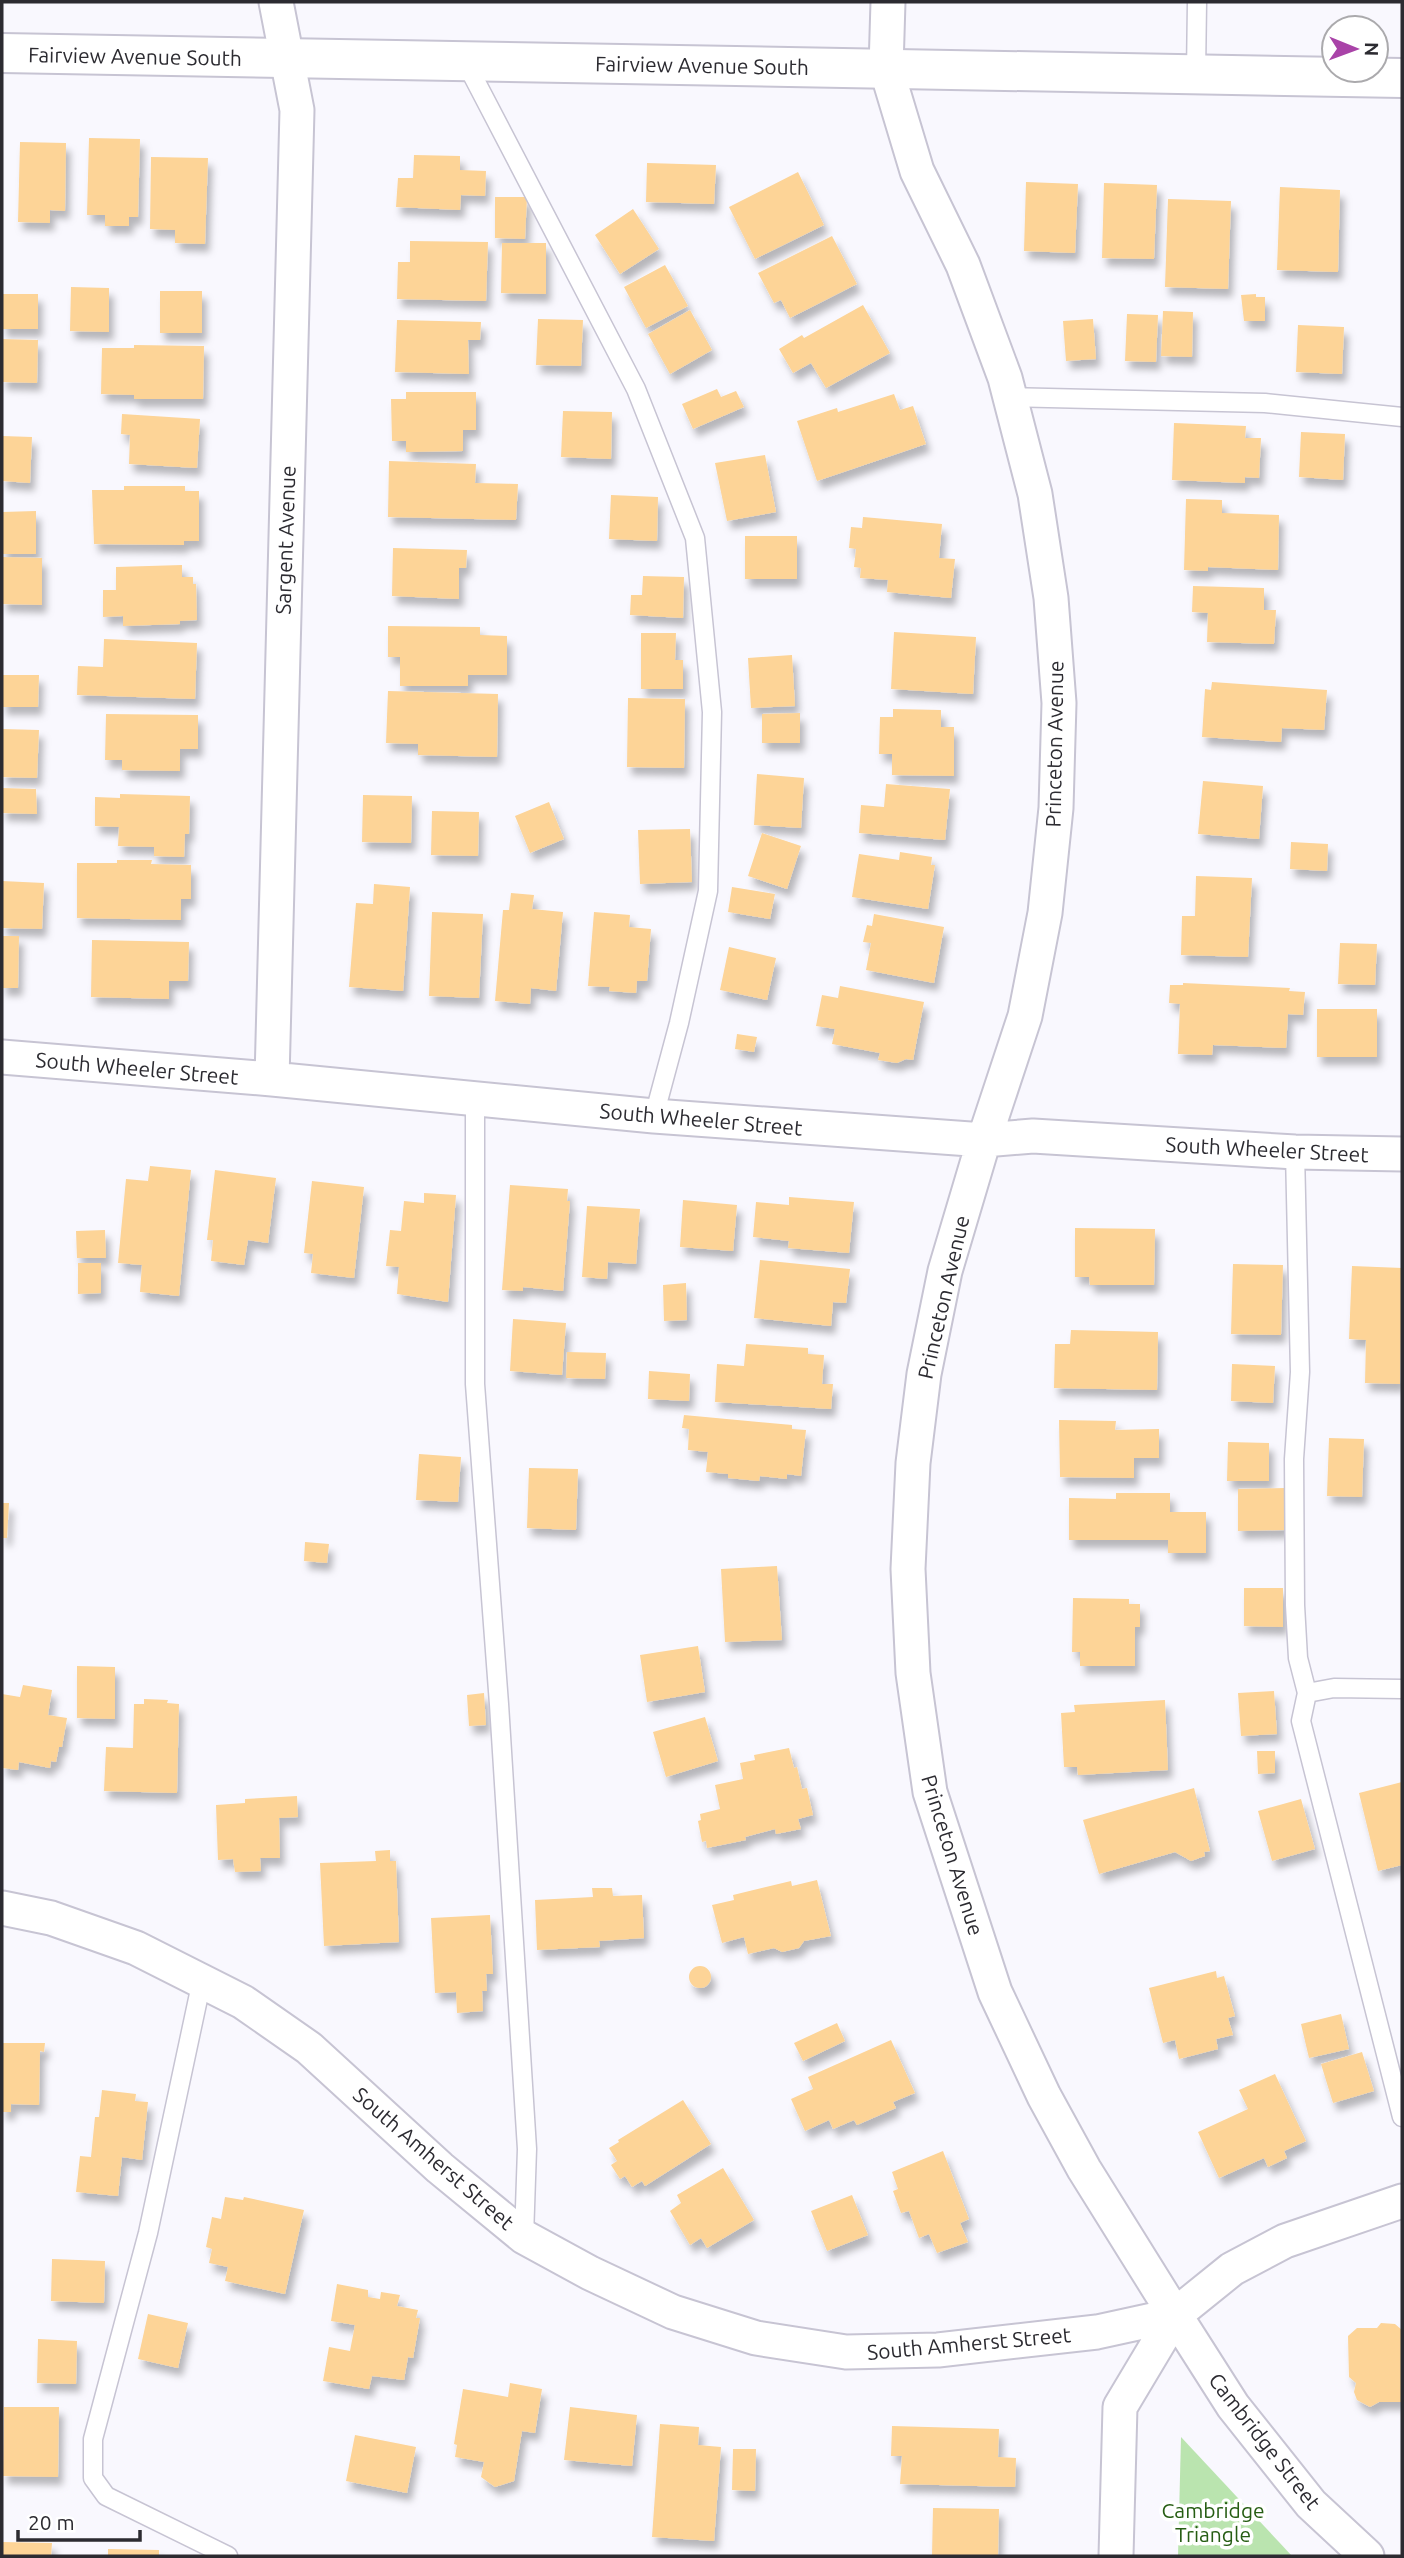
<svg xmlns="http://www.w3.org/2000/svg" width="1404" height="2558" font-family="Ubuntu,sans-serif">
<style>
.green{fill:#bae4af}
.building{fill:#fdd497;filter:url(#shadow)}
.lines{fill:none;stroke-linecap:round;stroke-linejoin:round}
.lane-casing{stroke:#c7c4d3;stroke-width:21}
.street-casing{stroke:#c7c4d3;stroke-width:37}
.secondary-casing{stroke:#c7c4d3;stroke-width:42}
.lane{stroke:#fff;stroke-width:18}
.street{stroke:#fff;stroke-width:33}
.secondary{stroke:#fff;stroke-width:38}
.labels{text-anchor:middle;dominant-baseline:central;stroke-width:7;stroke-linejoin:round;paint-order:stroke}
.street-label{font-size:21px;fill:#2c2b31;stroke:#fff}
.park-label{font-size:21px;fill:#265d13;stroke:#fff}
</style>
<defs>
<filter id="shadow"><feDropShadow dx="4.5" dy="8" stdDeviation="3.5" flood-color="#0004"/></filter>
</defs>
<rect width="100%" height="100%" fill="#f9f8fe"/>
<path class="green" d="M1181,2437L1292,2556H1178Z"/>
<path class="building" d="M89,138L140,139L138,217H129V226H105V215H87Z
M20,142L66,143L65,211L50,210V223L18,222Z
M414,155L460,156V170L486,171L485,196L461,195L460,210L396,207L398,178H413Z
M151,157L208,158L205,244L175,243V230L150,229Z
M647,163L716,165L714,204L646,202Z
M798,172L824,225L755,259L729,207Z
M1026,182L1078,184L1075,253L1024,251Z
M1104,183L1157,185L1154,259L1102,258Z
M1280,187L1340,190L1338,272L1277,270Z
M495,197H527L525,239L495,238Z
M1168,199L1231,201L1228,289L1165,287Z
M633,209L659,249L620,274L595,235Z
M832,236L857,284L790,318L781,300L774,303L758,273Z
M410,241L488,242L486,301L397,299L398,262H410Z
M502,243H546V294L501,293Z
M665,265L688,306L646,328L624,287Z
M71,287L109,288V332L70,331Z
M160,291H202V333H160Z
M2,294H38V329H2Z
M1256,294V297H1265V321H1244L1241,295Z
M863,305L890,353L826,388L811,363L793,373L779,349L802,335L804,338Z
M690,310L712,350L670,374L648,334Z
M1163,311L1193,312L1192,357L1161,356Z
M1127,314L1158,315L1156,362L1125,361Z
M538,319L583,320L581,366L536,365Z
M1093,319L1096,359L1066,361L1063,321Z
M397,320L481,322L480,340H468L469,374L395,372Z
M1298,325L1344,327L1342,374L1296,372Z
M2,339L38,340L37,383L2,382Z
M134,345L204,346L203,399H134V395L101,394L102,348H134Z
M717,389L721,397L736,391L744,407L693,429L682,404Z
M406,392H476V430H463V451L406,452V441H392L391,399H406Z
M894,394L900,410L913,406L926,444L817,481L797,421L837,408L838,412Z
M563,411L612,412L611,459L561,457Z
M122,414L200,419L197,468L129,464L130,435L121,434Z
M1174,423L1246,426L1245,438H1261L1259,478L1245,477V483L1172,480Z
M1301,432L1345,434L1343,480L1299,477Z
M2,436L32,437L30,483L2,481Z
M765,455L776,512L727,521L715,463Z
M389,461L476,464L475,483L518,484L516,520L388,517Z
M124,486H185V491H199V541H184V545L94,544L92,490H124Z
M611,495L658,497L657,541L609,539Z
M1186,499L1222,500V513L1279,515L1278,570L1208,567V571L1184,570Z
M36,511V554H2V512Z
M863,517L942,524L939,558L955,559L951,598L887,592L888,580L860,578L861,568L854,567L856,549L849,548L851,527L862,528Z
M745,536H797V579H745Z
M393,548L467,550L466,568H459V599L392,596Z
M2,557L42,558V605L2,604Z
M182,565V577H193V584H196L197,620L180,621V624L123,626V616L103,617V590H116V567Z
M643,576L684,577L683,618L630,615L631,595H642Z
M1193,586L1264,588V610H1276L1274,644L1207,642L1208,613L1192,612Z
M388,626L480,627V635L507,636V675H468V686H400V657H388Z
M894,632L976,637L973,694L891,689Z
M641,633H676L675,660H683V689H641Z
M104,639L197,643L195,699L77,695L78,666L103,667Z
M792,655L795,706L751,708L748,658Z
M2,675H39L38,707H2Z
M1212,682L1327,690L1324,730L1282,728L1281,742L1202,737L1205,689L1211,690Z
M388,691L498,694L497,757L418,755V744L386,743Z
M628,698L685,699L684,768L627,767Z
M893,709L941,710V727H954V776L892,775V754H879L880,717H893Z
M800,713V743H762V714Z
M106,714L198,715V749H180V771L122,770V760H105Z
M2,729L39,730L37,778L2,777Z
M757,774L804,778L801,828L754,825Z
M1203,781L1263,786L1259,839L1198,834Z
M886,784L950,789L945,840L859,833L861,805L884,807Z
M2,788L36,789L37,814L2,813Z
M120,794L190,796L189,834H185L184,857L154,856V847L118,846L119,827L95,826V797L120,798Z
M363,795L412,796L411,843L362,842Z
M549,802L564,839L530,853L515,816Z
M432,811L479,812L478,856L431,855Z
M690,829L692,882L640,884L638,830Z
M762,833L801,846L787,889L748,876Z
M1291,842L1328,844L1327,871L1290,869Z
M900,852L932,857L931,865H935L928,909L852,897L859,854L899,860Z
M117,860H152L151,864L191,865V899H181V920L77,918V863H117Z
M1196,876L1252,878L1248,957L1181,955L1182,916H1195Z
M2,881L44,883L42,929L2,928Z
M374,884L410,887L403,991L349,987L356,903L373,904Z
M732,887L775,894L770,919L728,912Z
M511,893L534,895L532,909L563,912L556,991L531,988L530,1004L495,1001L503,910H509Z
M432,912L483,914L479,998L429,996Z
M594,912L630,915L629,927L651,929L647,981H637L636,993L609,991L610,987L588,986Z
M874,914L944,927L934,983L866,970L871,943L863,942L867,925L872,926Z
M2,936H19L18,988H2Z
M92,940L189,942L188,981H169V999L91,997Z
M1340,943L1377,944L1375,985L1338,984Z
M729,947L776,958L767,1000L720,990Z
M1183,983L1290,988L1289,991L1305,992L1303,1015L1288,1014L1286,1048L1213,1045L1212,1055L1178,1054L1180,1004L1169,1003L1170,985H1183Z
M840,986L924,1002L913,1060L906,1059L897,1063L878,1060L880,1053L832,1044L835,1029L816,1026L822,995L838,998Z
M1317,1009H1377V1057H1317Z
M737,1034L757,1037L754,1052L735,1049Z
M150,1166L191,1170L179,1296L140,1292L142,1265L118,1263L126,1179L148,1181Z
M215,1170L276,1178L268,1243L248,1240L244,1265L211,1261L213,1240H207Z
M312,1181L364,1187L354,1278L311,1273L313,1254L304,1253Z
M510,1185L568,1189L567,1201H570L563,1291L523,1287V1291L502,1290Z
M424,1193L456,1195L448,1302L397,1294L399,1267L386,1266L390,1230L401,1231L404,1201L424,1203Z
M789,1197L854,1202L849,1253L788,1248L789,1241L753,1237L756,1202L789,1205Z
M683,1200L737,1205L733,1251L680,1247Z
M587,1206L640,1209L636,1264L608,1262L607,1279L582,1277Z
M1075,1228L1155,1229L1154,1285H1090L1089,1277H1075Z
M105,1230L106,1258H77L76,1231Z
M760,1260L850,1269L846,1303L833,1302L831,1326L754,1318Z
M78,1263H101V1293L78,1294Z
M1233,1264L1283,1265L1281,1335L1231,1334Z
M1352,1266L1402,1268L1400,1384L1365,1383L1366,1340L1349,1339Z
M686,1283L687,1320L664,1321L663,1285Z
M513,1319L566,1323L562,1375L510,1371Z
M1071,1330L1158,1332L1157,1390L1054,1388L1055,1344H1070Z
M746,1344L808,1348V1354L824,1355L822,1384H833L831,1409L715,1402L717,1364L744,1366Z
M567,1352L606,1353L605,1379L566,1378Z
M1232,1364L1275,1366L1273,1403L1231,1401Z
M649,1371L690,1374L689,1401L648,1399Z
M684,1415L792,1425V1429L806,1430L801,1476L787,1474V1479L760,1476L759,1481L728,1478V1474L706,1472L708,1452L688,1450L689,1429L682,1428Z
M1059,1420L1116,1421L1115,1430L1159,1429V1458H1134V1478L1060,1477Z
M1329,1438L1364,1439L1362,1497L1327,1496Z
M1228,1442L1269,1443V1481H1227Z
M419,1454L461,1457L458,1502L416,1500Z
M529,1468L578,1469L576,1530L527,1528Z
M1285,1488V1530L1238,1531V1489Z
M1116,1493H1170V1512H1206V1553H1168V1540H1069V1498L1116,1499Z
M2,1503H9L7,1538H2Z
M305,1542L329,1544L327,1563L304,1561Z
M777,1566L782,1640L725,1642L721,1569Z
M1244,1588H1283V1627L1244,1626Z
M1073,1598L1129,1599V1604H1140V1627H1135V1666H1080V1652H1072Z
M698,1646L705,1692L647,1702L640,1655Z
M77,1666L115,1667V1719L77,1718Z
M23,1685L52,1690L48,1715L67,1718L62,1747H59L56,1762L51,1761L50,1768L19,1762L18,1770L2,1768V1694L20,1697Z
M1274,1691L1277,1734L1241,1736L1238,1693Z
M484,1693L486,1725L469,1726L467,1695Z
M144,1699L168,1700L167,1703L179,1704L177,1793L104,1791L106,1747L133,1748L134,1704H144Z
M1165,1700L1168,1770L1078,1775L1077,1767H1064L1061,1713L1075,1712L1074,1705Z
M705,1717L718,1761L666,1777L653,1732Z
M789,1748L794,1768L797,1767L802,1789L807,1788L813,1815L798,1819L801,1829L776,1834L775,1829L745,1837L746,1840L707,1848L706,1841L702,1842L698,1821L701,1820L700,1814L720,1809L715,1785L743,1779L740,1763L755,1760L754,1755Z
M1257,1751H1275V1773L1258,1774Z
M1402,1782V1865L1378,1871L1359,1793Z
M1194,1788L1210,1851L1204,1852L1205,1856L1191,1861L1175,1852L1099,1874L1083,1820Z
M297,1796L298,1817L279,1818L280,1858H260L261,1871L235,1872L233,1859L218,1860L216,1805L245,1803V1799Z
M1301,1799L1315,1849L1272,1861L1258,1811Z
M390,1850V1861H396L399,1942L324,1946L320,1863L376,1861L375,1851Z
M817,1880L831,1936L804,1941L799,1948L782,1952L774,1948L748,1954L744,1937L722,1943L712,1905L734,1900L733,1895L791,1881L792,1886Z
M592,1888H612L613,1896L642,1895L644,1938L599,1941L600,1947L537,1950L535,1900L593,1897Z
M490,1915L493,1974H486L487,1991H482L483,2011L457,2013L456,1992L435,1993L431,1918Z
M689 1977a11 11 0 1 1 22 0a11 11 0 1 1-22 0Z
M1216,1971L1217,1978L1224,1976L1235,2016L1228,2018L1233,2035L1216,2039L1218,2049L1179,2059L1175,2040L1163,2043L1149,1988Z
M1341,2014L1349,2049L1309,2058L1301,2024Z
M837,2023L845,2041L803,2061L794,2043Z
M891,2040L915,2093L893,2102L896,2108L857,2125L854,2120L833,2129L829,2120L805,2131L791,2099L813,2089L808,2077Z
M2,2043H45L44,2052L40,2051L39,2105L11,2104V2112H2Z
M1362,2052L1374,2091L1333,2103L1321,2064Z
M1275,2074L1306,2141L1284,2151L1287,2158L1268,2167L1264,2158L1219,2178L1198,2132L1248,2109L1239,2090Z
M102,2090L136,2094L135,2101L148,2102L142,2160L122,2157L118,2196L76,2192L80,2156L91,2157L95,2117H99Z
M683,2100L711,2144L645,2186L642,2181L632,2187L625,2176L620,2179L611,2165L617,2161L609,2148L619,2142L618,2140Z
M943,2151L969,2219L960,2223L968,2242L937,2253L929,2234L919,2238L909,2211L901,2213L893,2191L898,2189L892,2172Z
M723,2168L754,2220L707,2248L701,2238L690,2245L670,2211L681,2203L677,2195Z
M852,2195L868,2235L827,2251L811,2211Z
M225,2197L243,2200L244,2197L304,2210L285,2294L225,2281L228,2267L209,2263L212,2249L206,2247L212,2217L221,2219Z
M52,2259L105,2261L104,2303L51,2301Z
M337,2284L368,2290V2297L380,2299L381,2292L400,2295L397,2306L418,2310L416,2318H420L413,2358L408,2357L404,2380L372,2376L369,2389L323,2381L329,2347L350,2351L355,2325L331,2321Z
M148,2314L188,2323L178,2368L138,2359Z
M1381,2323L1395,2324L1402,2330V2402H1379L1370,2407L1357,2400L1354,2392L1356,2383L1349,2377L1348,2336L1357,2328H1377Z
M38,2339L77,2341L76,2384L37,2383Z
M510,2383L542,2389L535,2433L522,2431L514,2481L495,2487L481,2477L484,2462L455,2457L457,2445L454,2444L463,2389L508,2397Z
M4,2407H59L58,2477L3,2476Z
M570,2407L637,2415L632,2466L564,2460Z
M660,2424L699,2427L698,2445L721,2447L714,2541L652,2537Z
M892,2426L999,2429L998,2457L1016,2458L1015,2487L900,2484L902,2456H891Z
M355,2435L416,2447L407,2493L346,2481Z
M733,2449H756L755,2491L732,2490Z
M933,2508L999,2509L998,2556H932Z
M2,2542L52,2543L51,2556H2Z
M108,2549L159,2550V2556H108Z"/>
<g class="lines">
<g class="lane-casing">
<path id="lane" d="M465,61L636,389L695,538L712,712L708,891L679,1023L654,1116
M1196,74L1197,2
M1010,397L1265,403L1402,417
M475,1099V1384L499,1704L527,2149L524,2237
M1295,1152L1300,1372L1294,1459L1295,1605L1298,1658L1307,1693
M1402,1689L1334,1688L1307,1693L1301,1721L1402,2117
M202,1980L148,2233L93,2439V2478L106,2496L228,2556"/>
</g>
<g class="street-casing">
<path id="street" d="M888,2L886,68L917,171L963,265L1005,378L1035,494L1051,598L1059,703L1056,808L1045,913L1025,1016L984,1140L945,1271L924,1374L913,1463L908,1569L913,1673L930,1792L995,1992L1044,2096L1084,2169L1175,2315L1120,2407L1116,2556
M2,1057L272,1079L654,1116L984,1140L1033,1136L1295,1152L1402,1154
M272,1079L297,110L276,2
M2,1908L51,1918L136,1948L243,2002L309,2048L440,2168L524,2237L590,2273L673,2312L756,2338L846,2352L938,2350L1097,2332L1175,2315L1232,2269L1285,2241L1402,2201
M1175,2315L1233,2406L1311,2504L1367,2556"/>
</g>
<g class="secondary-casing">
<path id="secondary" d="M2,53L1402,78"/>
</g>
<use href="#lane" class="lane"/>
<use href="#street" class="street"/>
<use href="#secondary" class="secondary"/>
</g>
<g class="labels">
<g class="street-label">
<text transform="translate(135 56) rotate(1)">Fairview Avenue South</text>
<text transform="translate(702 65) rotate(1)">Fairview Avenue South</text>
<text transform="translate(285 540) rotate(-88)">Sargent Avenue</text>
<text transform="translate(1054 744) rotate(-89)">Princeton Avenue</text>
<text transform="translate(137 1068) rotate(5)">South Wheeler Street</text>
<text transform="translate(701 1119) rotate(5)">South Wheeler Street</text>
<text transform="translate(1267 1149) rotate(3)">South Wheeler Street</text>
<text transform="translate(943 1297) rotate(-77)">Princeton Avenue</text>
<text transform="translate(953 1855) rotate(73)">Princeton Avenue</text>
<text transform="translate(434 2158) rotate(41)">South Amherst Street</text>
<text transform="translate(969 2343) rotate(-5)">South Amherst Street</text>
<text transform="translate(1265 2441) rotate(52)">Cambridge Street</text>
</g>
<g class="park-label">
<text x="1213" y="2510">Cambridge<tspan x="1213" dy="24">Triangle</tspan></text>
</g>
</g>
<rect width="1404" height="2558" fill="none" stroke="#2c2b31" stroke-width="7"/>
<g transform="translate(1355 49) rotate(91)"><circle r="33" fill="#ffffff" stroke="#abaaad" stroke-width="2"/>
<path d="M0-5L12 26L0 18L-12 26Z" fill="#a943a8"/>
<text y="-10" font-size="19" font-weight="bold" text-anchor="middle" fill="#2c2b31">N</text>
</g>
<path d="M18 2530v10h122v-10" fill="none" stroke="#2c2b31" stroke-width="3.5"/>
<text x="28" y="2530" font-size="21" fill="#2c2b31" stroke="#ffffff" stroke-width="5" paint-order="stroke">20 m</text>
</svg>
